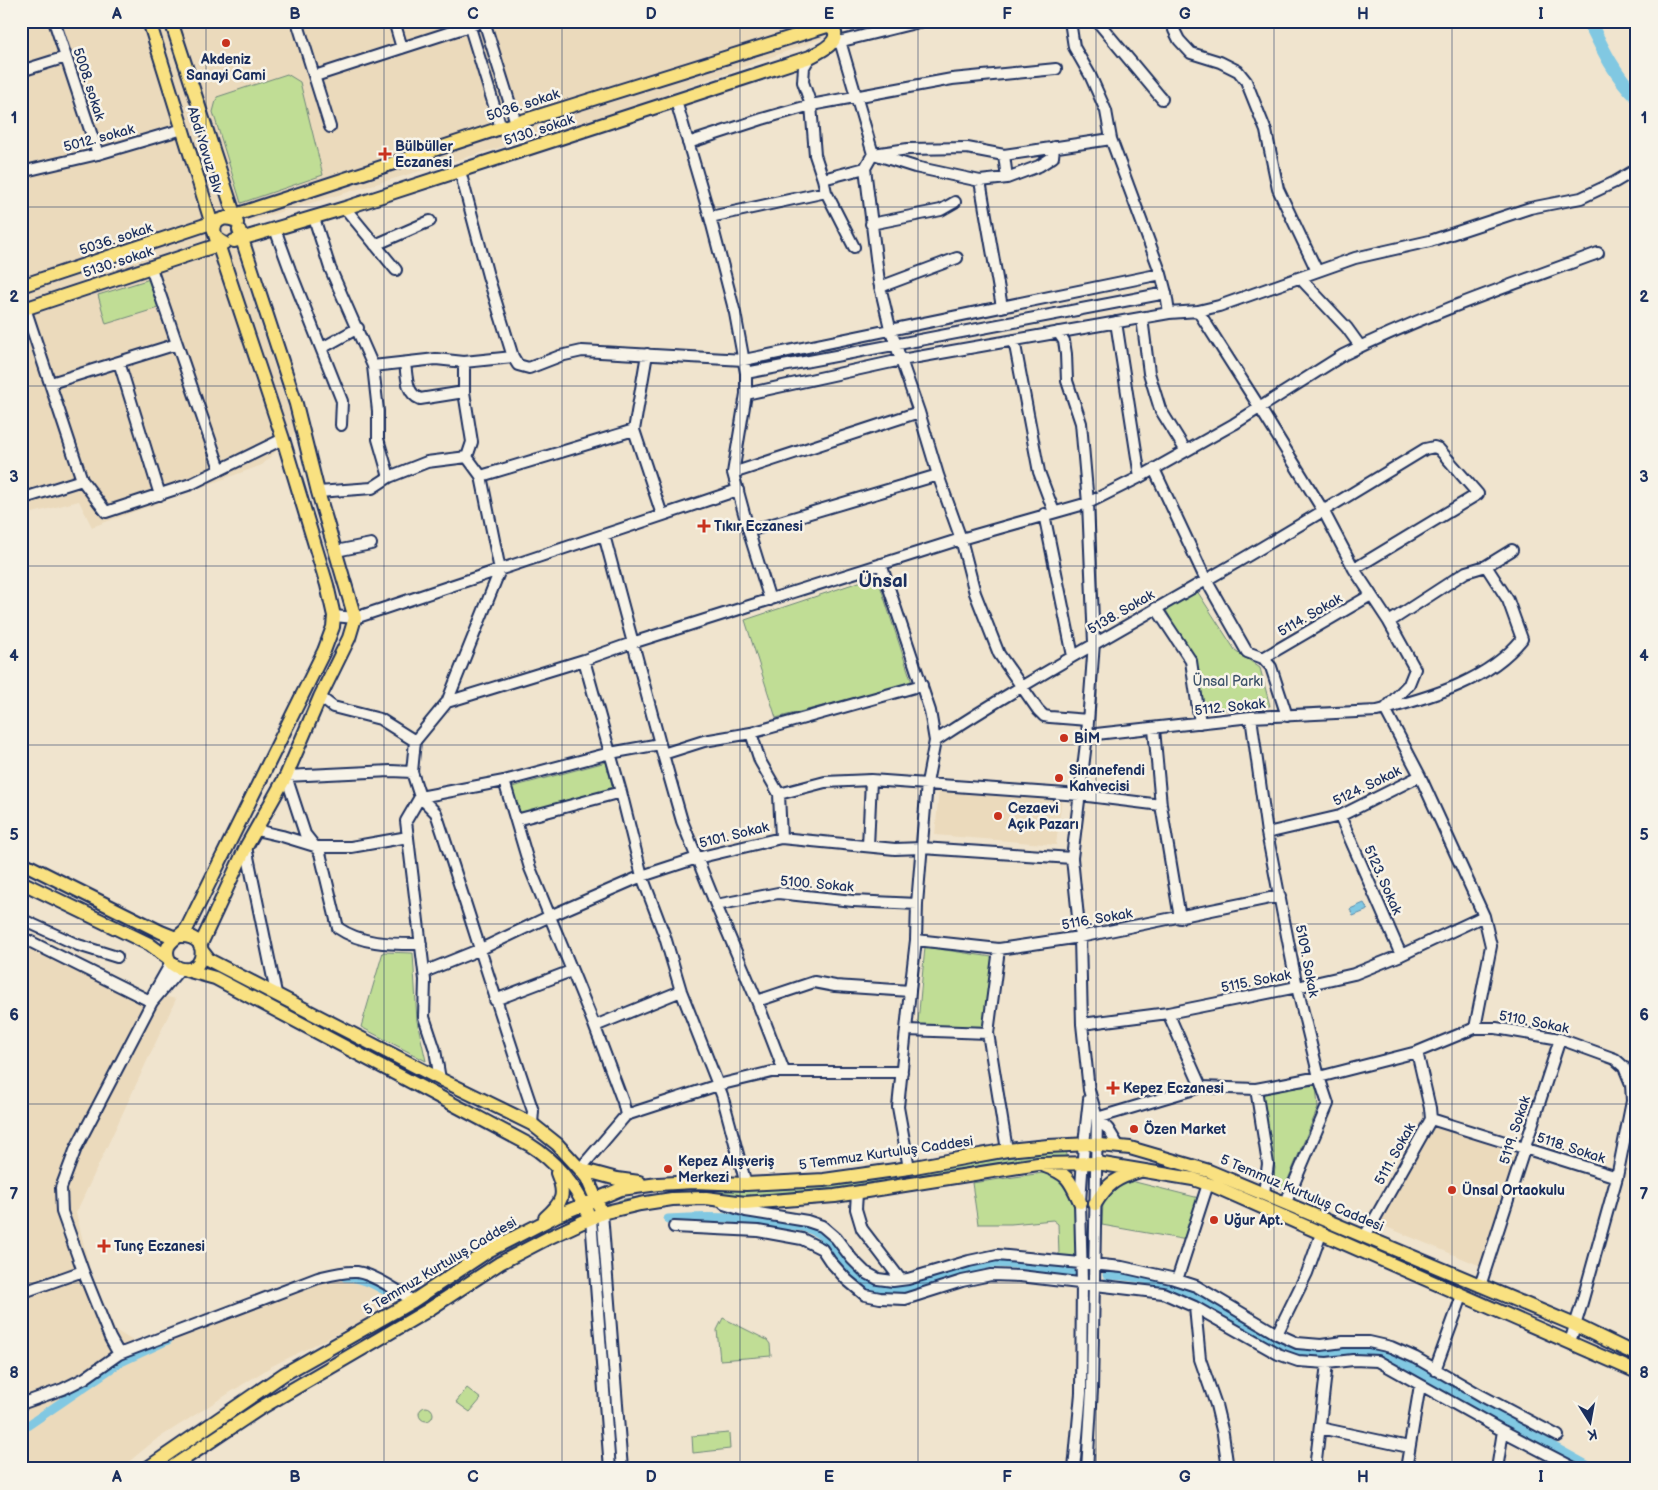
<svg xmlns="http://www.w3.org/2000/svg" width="1658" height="1490" font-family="'Balsamiq Sans',sans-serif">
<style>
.built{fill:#ebdabc}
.green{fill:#c0dd95;stroke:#6e867a}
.water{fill:#81c8e2;stroke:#588bad}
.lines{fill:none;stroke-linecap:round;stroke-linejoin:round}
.canal{stroke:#81c8e2;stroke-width:9}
.river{stroke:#81c8e2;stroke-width:14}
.minor-casing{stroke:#1b2f5e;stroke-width:14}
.major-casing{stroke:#1b2f5e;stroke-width:16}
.minor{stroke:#f7f3e8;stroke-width:10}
.major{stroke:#f9e181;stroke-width:12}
.grid{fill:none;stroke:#1b2f5e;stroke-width:1;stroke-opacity:0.55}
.poi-dot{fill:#c8321e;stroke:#f7f3e8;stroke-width:2}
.labels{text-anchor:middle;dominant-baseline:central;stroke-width:5;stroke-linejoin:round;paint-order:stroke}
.poi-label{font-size:14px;font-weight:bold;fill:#1b2f5e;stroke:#f7f3e8;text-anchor:start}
.street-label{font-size:14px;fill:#1b2f5e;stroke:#f7f3e8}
.park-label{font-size:14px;fill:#3c5269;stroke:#f7f3e8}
.district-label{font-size:19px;font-weight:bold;fill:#1b2f5e;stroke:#f7f3e8}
.neatline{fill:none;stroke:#1b2f5e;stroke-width:2}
.grid-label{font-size:16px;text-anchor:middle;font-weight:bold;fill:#1b2f5e}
</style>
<rect width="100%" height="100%" fill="#f0e4ce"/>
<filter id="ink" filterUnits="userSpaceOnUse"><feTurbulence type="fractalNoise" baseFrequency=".02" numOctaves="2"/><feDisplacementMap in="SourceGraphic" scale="10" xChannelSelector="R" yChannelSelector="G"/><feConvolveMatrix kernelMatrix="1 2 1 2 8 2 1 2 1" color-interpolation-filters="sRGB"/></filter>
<g filter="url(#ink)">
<path class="built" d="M21,21H870L614,114L229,227L296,432L262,465L92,527L79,501L21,516Z
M939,789L1062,798L1056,845L935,835Z
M21,943L98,980L176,999L76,1213L91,1274L115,1330L141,1346L323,1281L354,1276L398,1297L389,1308L272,1366L154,1441L120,1469H21V1428L33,1423L68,1396L21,1426Z
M1434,1123L1518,1155L1481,1266L1379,1224Z"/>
<path class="green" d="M287,74L300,82L323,175L241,203L213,112L217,97Z
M150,279L158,308L106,324L98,295Z
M877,576L912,683L776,718L745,620Z
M1197,591L1235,650L1260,668L1270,706L1202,711L1197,666L1166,610Z
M606,762L614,792L520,816L512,787Z
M925,947L992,957L987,1027L985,1029L923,1027L918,1022Z
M383,952L413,953L417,1021L426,1061L361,1027Z
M1316,1085L1318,1108L1284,1189L1273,1186L1275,1168L1260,1093Z
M1066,1148L1067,1156L842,1188L781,1193L617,1203L618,1201L624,1199C673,1191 723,1192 772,1188C871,1181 969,1165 1066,1148Z
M1050,1172C1081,1187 1076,1227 1077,1257L1059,1256L1058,1224L1053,1220L1011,1224H978L972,1183Z
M1131,1181L1199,1198L1187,1240L1102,1225L1103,1201L1122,1185Z
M723,1318L767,1340L770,1344L771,1356L720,1360L717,1330Z
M467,1388L481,1399L470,1412L456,1402Z
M419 1414a7 7 0 1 1 14 0a7 7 0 1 1-14 0Z
M729,1433L730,1449L693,1453L692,1436Z"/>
<path class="water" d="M1364,903L1368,910L1353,916L1350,909Z"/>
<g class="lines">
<path class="canal" d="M668,1219C708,1216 739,1217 779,1224C792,1225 805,1226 816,1232C825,1237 829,1243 835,1251C856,1279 867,1292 904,1288L992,1263L1015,1264L1072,1273
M1107,1275C1131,1276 1158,1280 1181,1289C1205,1298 1226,1312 1248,1325C1264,1334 1281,1346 1299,1351C1328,1359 1356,1344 1385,1354L1594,1469
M345,1277C364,1277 378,1287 395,1296
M21,1430L119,1363L168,1340"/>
<path class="river" d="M1589,21C1602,48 1615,76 1637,97"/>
<g class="minor-casing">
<path id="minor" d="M54,21L98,154
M297,21L330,127
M394,21L402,48
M468,21L501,128
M484,21L516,123
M1070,21L1074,47L1090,75L1106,111L1111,139L1161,274L1166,293L1169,313
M1097,21L1162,99
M1172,21L1174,30L1179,40L1191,53L1220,62L1238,71L1246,81L1266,131L1278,189L1317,271
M840,41L873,154L865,168L879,282L890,328L919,412L938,475L961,539L975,593L999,654L1038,710L1044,716L1050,717L1088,720
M834,43L923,21
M810,57L804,67L803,82L811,105L815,155L823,179L826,192L854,247
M21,71L66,57
M315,76L485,21
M676,101L710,217L735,313L746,373V394L733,473L751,539L770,600
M688,143L762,119L811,105L952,79L1056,69
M873,154L908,149L967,148L1004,155L1111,139
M877,155L915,167L980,181L1007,178L1039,166L1053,157L1054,147
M1004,155L1007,178
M460,171L488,276L513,357L518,365L529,368L560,356L582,351L744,360L1161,274
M21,172L98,154L183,129
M823,179L865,168
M980,181L1002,307
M345,208L396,270
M710,217L826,192
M314,218L330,268L373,366L378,411V439L389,477
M871,224L941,210L955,202
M275,229L290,270L342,401L341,425
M375,245L430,221
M151,268L220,469
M1300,278L1347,328L1360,346
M880,287L957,258
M25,308L82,480L106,512L191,484L283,439
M1142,318L1149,373L1160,409L1186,451
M1116,322L1140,477
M1058,332L1064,341L1066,354L1067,381L1081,423L1088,503L1094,643L1087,735L1072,858L1080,937L1082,1024L1089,1090L1097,1118L1092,1390L1087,1469
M1014,340L1039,472L1054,512
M322,348L358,328
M119,362L160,495
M464,362V392L472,442L467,457
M405,363C407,377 406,393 420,399L464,392
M373,366L436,359L464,362L513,357
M746,373L1166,293
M51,383L177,344
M746,394L901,360L1169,313L1198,311L1219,306L1355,258L1430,241L1530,208L1581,198L1615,182L1637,169
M634,430L662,515
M1154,469L1206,580L1247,652L1263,658L1271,667L1287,716
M733,473L919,412
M481,476L634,430L647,354
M318,492L372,488L389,477L427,462L467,457L481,476L500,570L447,702
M21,499L82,480
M1044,514L1073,656
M749,531L938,475
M604,535L660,744L682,821L716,905L757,1001L784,1071
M336,551L371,544
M881,564L930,711L935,741L927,783L917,904L916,940L910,991L898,1107L909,1168
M1156,608L1191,661L1200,723
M334,616L355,618L738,490
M1389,622L1466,572L1486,566L1512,550
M1263,658L1371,595
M584,660L621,792L642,876L665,937L681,991L722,1095L746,1184
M320,697L333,707L380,719L415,741
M1251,717L1267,833L1297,987L1319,1077L1328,1104L1286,1202
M1154,729L1161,805L1180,918
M751,733L760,761L779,794L781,838
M1087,735L1251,717L1377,711L1385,709L1409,684L1415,669L1389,622L1354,569L1324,512L1260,408L1198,311
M935,741C1023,683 1116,632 1208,579C1281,537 1353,493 1425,449L1434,447L1439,449L1478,494L1354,569
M663,754L704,741L751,733L922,685
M412,772L391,771L286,776L305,834L320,853L338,928C363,945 391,944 421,944
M504,781L530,868L593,1022L623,1102L626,1115
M779,794L825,782L871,780L1080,795L1161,805
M420,797L436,813C469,912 499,1012 533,1111L532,1124
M420,797L504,781L610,753L660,744
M1340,816L1401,955
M516,820L621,792
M256,830L282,836L318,847H351L408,837
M1267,833L1340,816L1420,776
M868,846L871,780
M246,847L276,993
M716,905L778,893L853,901L917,904
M21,919L78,945L117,957
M21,937L152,1002
M916,940L999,949L1080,937L1280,896
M999,949L988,1033L1007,1150
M424,972L481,949L550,916L642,876L697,858L781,838L895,849L922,848L1072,858
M153,998L154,993L171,963
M495,1000L571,971
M757,1001L814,982L835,986L910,991
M1168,1013L1201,1087
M1082,1024L1168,1013L1297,987L1354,974L1401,955L1484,916
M595,1026L681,991
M1475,1028L1491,946L1484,916L1420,776L1385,709C1434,696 1489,680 1522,639L1508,600L1486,566
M907,1030L988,1033
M440,1079L435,1050L424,1017L425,980L406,821L420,797L412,772L415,741L447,702L584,660L632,643L961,539L1088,503L1140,477L1234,424L1343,355C1425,314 1512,285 1598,253
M1256,1089L1268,1164L1264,1193
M1431,1119L1617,1177
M1119,1147L1108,1129L1097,1118L1201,1087L1256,1089L1319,1077L1417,1052L1475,1028H1496L1560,1039L1615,1059L1624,1067L1631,1084L1632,1101L1617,1177L1581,1306L1570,1342
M580,1169L626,1115L718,1085L772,1072H902
M857,1193L856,1209L862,1229L901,1280
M724,1204L746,1211L807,1221L822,1226L836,1238L852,1259L865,1272L878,1279L893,1281L908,1279L969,1261L997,1255L1122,1267L1171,1278L1196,1286L1277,1334L1297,1343L1321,1345L1343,1342H1369L1391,1347L1416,1358L1482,1396L1558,1436
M602,1213L622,1469
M591,1219L610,1469
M674,1227L758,1231L802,1239L822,1249L830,1261L847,1280L865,1295L880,1298L905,1299L962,1281L991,1275L1020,1276L1163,1293L1195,1307L1278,1354L1298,1361L1327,1363L1353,1360L1378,1361L1503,1431L1576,1469
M1365,1236L1431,1119L1430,1108L1417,1052
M1177,1280L1208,1184
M1480,1286L1560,1039
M21,1293L83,1271
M1195,1307L1200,1359L1216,1405L1223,1434L1227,1462
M1277,1334L1307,1273L1321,1234
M119,1354L110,1338L83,1271L62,1212L61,1188L76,1148L152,1002L180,969
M1435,1370L1462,1296
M21,1404L63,1389L85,1378L119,1354L318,1278C330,1275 344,1271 357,1272C372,1274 400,1292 413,1301
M1320,1428L1409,1447
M1074,1469L1081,1393L1082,1283L1080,1202L1084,1144L1089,1099
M1315,1469L1327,1363
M1406,1469L1420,1385
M1497,1469L1503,1431"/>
</g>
<g class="major-casing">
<path id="major" d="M149,21L214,231
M171,21L237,223
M226,218L516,123L827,26C831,27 834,28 835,33C837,45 818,52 810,57L345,208L234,241
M222,242C215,239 213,233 215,225C220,218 226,217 234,220
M21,286L220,220
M21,310L224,243
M21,862L161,932L176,938
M21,882L149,944L168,958
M182,936C188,936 194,937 199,943C202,947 202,953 201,958C195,979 161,968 168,947C171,939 181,936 187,928L324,651L333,627L334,616L327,585L283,439L216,238
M200,946L246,847L286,776L320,697L349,638L355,618L318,492L296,404L239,230
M202,951L209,960L440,1079L532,1124L557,1144L580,1169L587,1178L599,1206
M186,970L215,978L530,1145C554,1160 575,1185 587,1211
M1045,1166C1068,1174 1070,1180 1080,1202
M580,1169L617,1179L639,1182
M1095,1204C1108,1183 1116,1178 1140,1171
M545,1218C563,1202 566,1195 557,1173
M146,1469L284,1374L413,1301L488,1251L558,1215L621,1189L658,1184L693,1182L746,1184L824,1180L909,1168L1007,1150L1048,1146L1090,1144L1130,1148L1209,1171L1575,1325L1637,1355
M169,1469L259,1409L425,1312L500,1263L548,1238L602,1213L640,1204L672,1199L706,1198L745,1203L835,1196L1038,1164L1097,1163L1193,1179L1214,1186L1637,1372"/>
</g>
<use href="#minor" class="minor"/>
<use href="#major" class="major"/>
</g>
</g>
<path class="grid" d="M206,21V1469M384,21V1469M562,21V1469M740,21V1469M918,21V1469M1096,21V1469M1274,21V1469M1452,21V1469M21,207H1637M21,386H1637M21,566H1637M21,745H1637M21,924H1637M21,1104H1637M21,1283H1637"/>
<g class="poi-dot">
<circle cx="226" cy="43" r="5"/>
<path d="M382.5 146.5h5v5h5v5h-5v5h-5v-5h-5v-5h5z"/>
<path d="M701.5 518.5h5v5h5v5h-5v5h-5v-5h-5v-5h5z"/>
<circle cx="1064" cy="738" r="5"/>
<circle cx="1059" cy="778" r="5"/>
<circle cx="998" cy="816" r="5"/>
<path d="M1110.5 1080.5h5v5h5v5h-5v5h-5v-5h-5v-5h5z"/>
<circle cx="1134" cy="1129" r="5"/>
<circle cx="668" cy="1169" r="5"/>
<circle cx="1452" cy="1190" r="5"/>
<circle cx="1214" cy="1220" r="5"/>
<path d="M101.5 1238.5h5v5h5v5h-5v5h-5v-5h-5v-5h5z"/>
</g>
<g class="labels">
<g class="poi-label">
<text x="226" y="59" text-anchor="middle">Akdeniz<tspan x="226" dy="16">Sanayi Cami</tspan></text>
<text x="395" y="146">Bülbüller<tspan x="395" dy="16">Eczanesi</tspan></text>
<text x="714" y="526">Tıkır Eczanesi</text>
<text x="1074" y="738">BİM</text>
<text x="1069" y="770">Sinanefendi<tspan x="1069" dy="16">Kahvecisi</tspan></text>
<text x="1008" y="808">Cezaevi<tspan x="1008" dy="16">Açık Pazarı</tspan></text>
<text x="1123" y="1088">Kepez Eczanesi</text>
<text x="1144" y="1129">Özen Market</text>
<text x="678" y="1161">Kepez Alışveriş<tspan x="678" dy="16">Merkezi</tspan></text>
<text x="1462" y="1190">Ünsal Ortaokulu</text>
<text x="1224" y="1220">Uğur Apt.</text>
<text x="114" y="1246">Tunç Eczanesi</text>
</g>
<g class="street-label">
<text transform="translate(89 84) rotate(72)">5008. sokak</text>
<text transform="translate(523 105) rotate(-18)">5036. sokak</text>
<text transform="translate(539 130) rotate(-18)">5130. sokak</text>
<text transform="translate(99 138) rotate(-15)">5012. sokak</text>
<text transform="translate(205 150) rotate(73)">Abdi Yavuz Blv</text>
<text transform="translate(116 239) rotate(-18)">5036. sokak</text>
<text transform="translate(118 262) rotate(-18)">5130. sokak</text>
<text transform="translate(1121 612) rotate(-30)">5138. Sokak</text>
<text transform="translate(1310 615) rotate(-30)">5114. Sokak</text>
<text transform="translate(1230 707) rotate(-6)">5112. Sokak</text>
<text transform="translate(1367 786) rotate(-26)">5124. Sokak</text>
<text transform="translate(734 835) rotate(-14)">5101. Sokak</text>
<text transform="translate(1383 880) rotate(66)">5123. Sokak</text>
<text transform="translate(817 884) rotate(5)">5100. Sokak</text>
<text transform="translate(1097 919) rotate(-10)">5116. Sokak</text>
<text transform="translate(1307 961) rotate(79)">5109. Sokak</text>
<text transform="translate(1256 981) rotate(-11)">5115. Sokak</text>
<text transform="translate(1534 1022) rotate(11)">5110. Sokak</text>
<text transform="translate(1515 1130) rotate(-72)">5119. Sokak</text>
<text transform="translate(1571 1148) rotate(18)">5118. Sokak</text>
<text transform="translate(886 1153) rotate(-8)">5 Temmuz Kurtuluş Caddesi</text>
<text transform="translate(1395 1154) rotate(-61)">5111. Sokak</text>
<text transform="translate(1302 1193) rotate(23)">5 Temmuz Kurtuluş Caddesi</text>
<text transform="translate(440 1266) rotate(-31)">5 Temmuz Kurtuluş Caddesi</text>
</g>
<g class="park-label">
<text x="1228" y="681">Ünsal Parkı</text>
</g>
<g class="district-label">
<text x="883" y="581">Ünsal</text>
</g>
</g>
<rect width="1658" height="1490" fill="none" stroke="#f7f3e8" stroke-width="55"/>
<g transform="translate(1590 1422) rotate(169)" stroke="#f7f3e8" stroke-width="4" paint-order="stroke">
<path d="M0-4L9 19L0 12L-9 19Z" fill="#1b2f5e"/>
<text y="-8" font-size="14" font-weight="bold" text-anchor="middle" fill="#1b2f5e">K</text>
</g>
<rect x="28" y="28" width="1602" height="1434" class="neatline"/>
<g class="grid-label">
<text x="117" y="19">A</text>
<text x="295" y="19">B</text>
<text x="473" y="19">C</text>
<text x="651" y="19">D</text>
<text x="829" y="19">E</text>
<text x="1007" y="19">F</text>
<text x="1185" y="19">G</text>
<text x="1363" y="19">H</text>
<text x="1541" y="19">I</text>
<text x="14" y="123">1</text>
<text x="1644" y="123">1</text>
<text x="14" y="302">2</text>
<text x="1644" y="302">2</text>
<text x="14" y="482">3</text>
<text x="1644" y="482">3</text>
<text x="14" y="661">4</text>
<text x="1644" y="661">4</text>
<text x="14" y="840">5</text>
<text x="1644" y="840">5</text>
<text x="14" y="1020">6</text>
<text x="1644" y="1020">6</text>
<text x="14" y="1199">7</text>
<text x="1644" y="1199">7</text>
<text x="14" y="1378">8</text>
<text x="1644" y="1378">8</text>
<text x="117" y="1482">A</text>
<text x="295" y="1482">B</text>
<text x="473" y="1482">C</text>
<text x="651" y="1482">D</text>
<text x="829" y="1482">E</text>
<text x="1007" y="1482">F</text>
<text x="1185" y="1482">G</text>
<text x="1363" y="1482">H</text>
<text x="1541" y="1482">I</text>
</g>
</svg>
